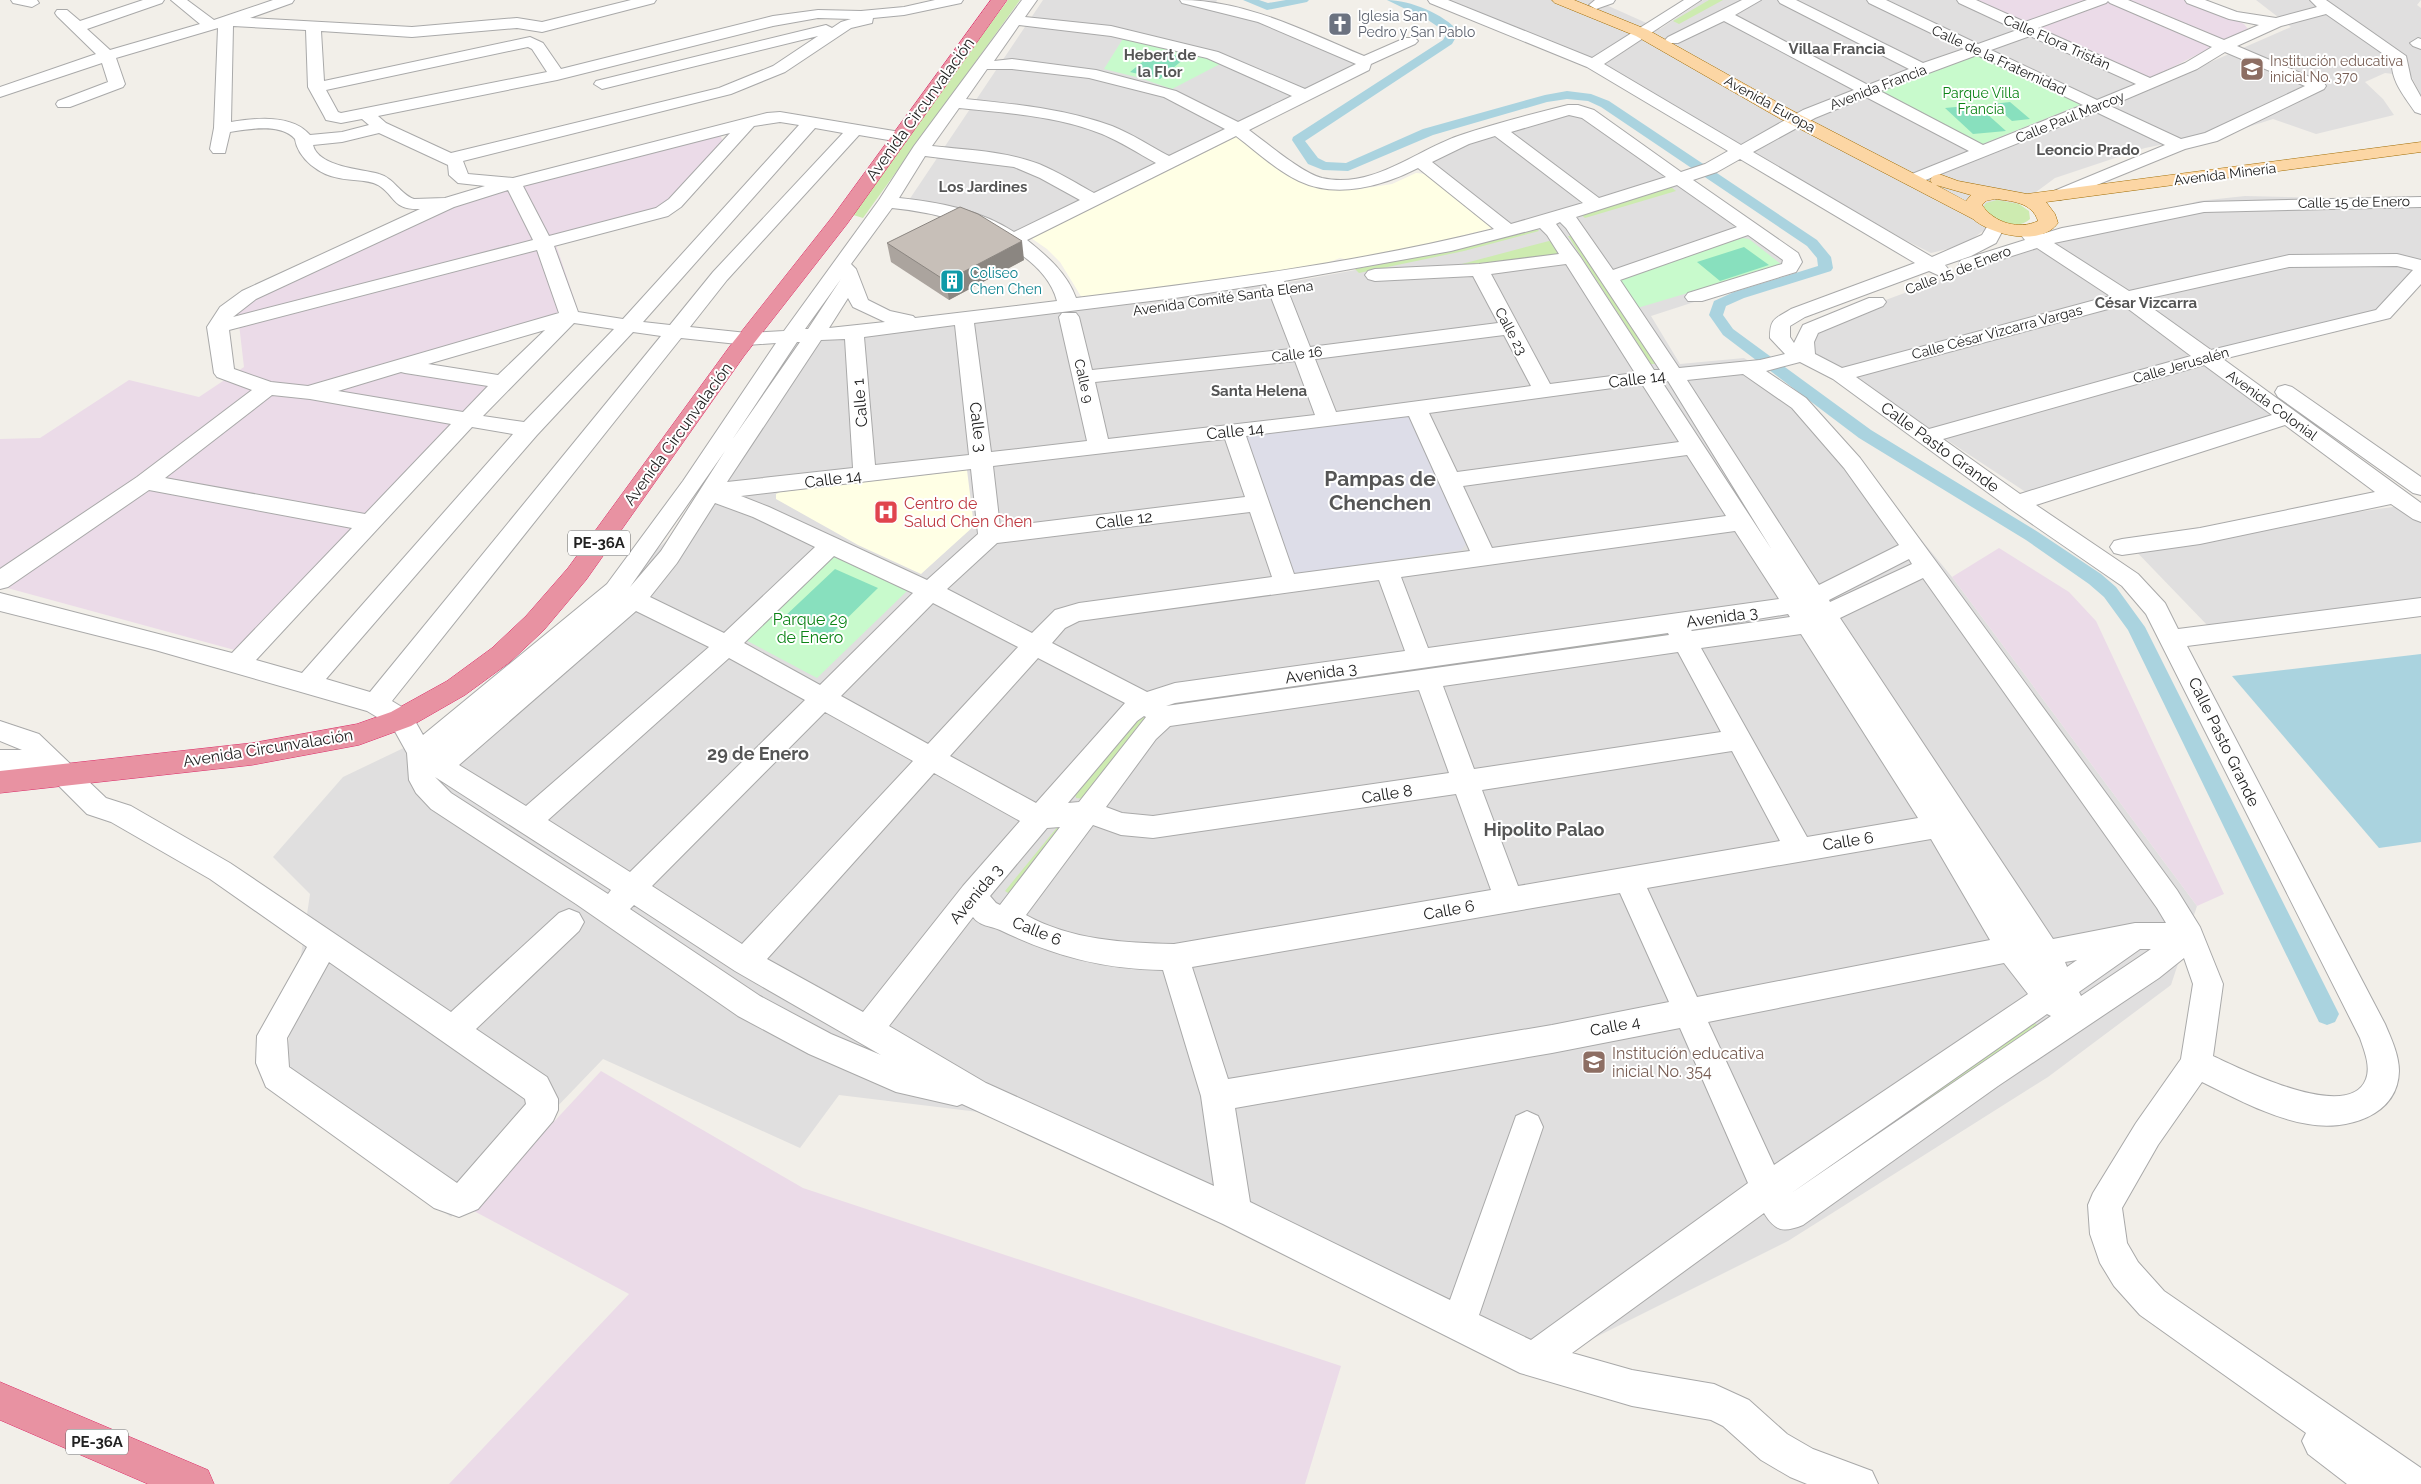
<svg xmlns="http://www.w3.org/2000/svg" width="2421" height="1484" font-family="Raleway,sans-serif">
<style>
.residential{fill:#e0dfdf}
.industrial{fill:#ebdbe8}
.education{fill:#ffffe5}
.grass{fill:#cdebb0}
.park{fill:#c8facc}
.pitch{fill:#88e0be}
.plaza{fill:#dddde8}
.water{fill:#aad3df}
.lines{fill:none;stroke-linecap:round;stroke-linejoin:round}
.canal{fill:#aad3df;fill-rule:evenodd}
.minor-casing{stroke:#a9a9a9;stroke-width:2}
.major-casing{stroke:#a06b00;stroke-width:1}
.highway-casing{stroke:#dc2a67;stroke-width:1}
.minor{fill:#fff;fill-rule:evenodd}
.major{fill:#fcd6a4;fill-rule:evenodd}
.highway{fill:#e892a2;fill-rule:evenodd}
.wall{fill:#aba49e}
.shaded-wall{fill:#8b8681}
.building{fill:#c7bfb8;stroke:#8b8681}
.labels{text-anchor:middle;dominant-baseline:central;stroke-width:4;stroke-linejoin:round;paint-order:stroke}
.far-worship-label{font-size:14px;fill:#5b616d;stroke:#fff;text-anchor:start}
.far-street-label{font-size:14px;fill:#222;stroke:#fff}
.far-education-label{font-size:14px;fill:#785e54;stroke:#fff;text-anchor:start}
.far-park-label{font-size:14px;fill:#0c8416;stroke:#fff}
.far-culture-label{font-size:14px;fill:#0d838f;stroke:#fff;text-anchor:start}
.far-neighbourhood-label{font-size:15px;font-weight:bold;fill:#555;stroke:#fff}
.shield{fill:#fff;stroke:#646464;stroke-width:1}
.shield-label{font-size:15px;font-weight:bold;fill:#222}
.street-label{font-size:16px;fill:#222;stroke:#fff}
.health-label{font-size:16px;fill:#be3a42;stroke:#fff;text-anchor:start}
.park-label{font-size:16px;fill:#0c8416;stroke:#fff}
.education-label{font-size:16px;fill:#785e54;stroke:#fff;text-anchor:start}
.neighbourhood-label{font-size:18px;font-weight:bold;fill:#555;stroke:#fff}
.district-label{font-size:21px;font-weight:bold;fill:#555;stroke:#fff}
</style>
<rect width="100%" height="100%" fill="#f2efe9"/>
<path class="residential" d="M1043,0H1217L1216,3L1261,16L1363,60L1345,76L1022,236L963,209L909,200Z
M1442,0H1595L1660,29L1703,0H1970L2158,85L2291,27L2256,0H2421L2417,5L2421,8V95L2411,76L2385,73L2365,82L2383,99L2394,115L2316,134L2273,119L2245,128L2145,148L2055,178L1964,245L1931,253L1905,240L1584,54Z
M1572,109L1796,269L1651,316L1680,364L1744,358L1783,383L1819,416L1952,577L2197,906L2171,985L2048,1077L1788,1241L1528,1371L995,1114L839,1095L800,1148L603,1059L451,1217L281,1092L310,894L273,857L343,777L460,721L673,535L752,408L798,340L1296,281L1442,254L1515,235L1423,157Z
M2245,196L2402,200L2421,203V281L2388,314L2225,359L2298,416L2041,502L1812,351L1802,331L1999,258L2199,201Z
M2421,503V601L2208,626L2129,544Z"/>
<path class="industrial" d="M1976,0H2193L2244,24L2248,29L2149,79Z
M717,128L728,153L667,214L556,245L577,307L570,314L407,362L509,383L253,655L0,586V439L40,438L129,380L199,397L244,367L237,307L311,264L515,177Z
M1999,548L2069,592L2096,621L2224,894L2197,906L1952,577Z
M601,1071L803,1188L1341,1366L1305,1484H449L629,1294L472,1210Z"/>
<path class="education" d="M1236,136L1299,181L1314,187L1354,190L1392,184L1416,173L1427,174L1493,228L1402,250L1348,260L1340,258L1324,264L1274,272L1082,298L1060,262L1047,249L1031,238Z
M967,470L974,526L921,574L858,545L776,499V494L780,492Z"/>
<path class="grass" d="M1008,0H1020L863,218L850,214Z
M1709,0H1723L1679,24L1673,21Z
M1671,187L1676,191L1585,218L1580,214Z
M1997,200L2019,204L2029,211L2030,219C2016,232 1996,219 1984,210V206L1986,203Z
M1535,227L1539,231L1464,251L1359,273L1355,269L1427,255Z
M1568,236H1572L1656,364H1651Z
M1549,241L1552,242L1560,256L1458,265Z
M1659,629L1662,637L1183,707L1180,699Z
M1138,716H1145L1142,725L1085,799L1076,798L1075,794Z
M1059,825L1065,829L1011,895L1005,891Z
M2033,1021L2038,1026L1820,1177L1816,1172Z"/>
<path class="park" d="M1124,37L1214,59L1222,63L1172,89L1140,78L1104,69Z
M1978,54L2082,104L1980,145L1879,92Z
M1742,238L1749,239L1782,265L1634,309L1615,280Z
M834,553L907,591L817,678L740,637Z"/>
<path class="pitch" d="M1156,51L1185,58L1160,79L1130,72Z
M2010,102L2030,119L2012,121L1993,104Z
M1977,105L2006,131L1973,134L1945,108Z
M1744,247L1769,265L1720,281L1697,262Z
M835,569L878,588L826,639L783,618Z"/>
<path class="plaza" d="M1409,415L1466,544L1461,550L1295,574L1287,568L1244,437L1249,433Z"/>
<path class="water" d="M2421,654V842L2379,848L2232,676Z"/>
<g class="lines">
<path class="canal" d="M1243,0H1259L1268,3L1286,0H1309L1307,2L1267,10Z
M1387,0C1410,0 1444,14 1459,32L1452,44L1305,141L1318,158L1326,162L1346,163L1423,129L1545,95L1567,91L1591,94L1609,101L1817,240L1831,257L1833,268L1831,271L1744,298L1726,306L1723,315L1733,329L1871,430L2038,532L2101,574L2116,587L2145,627L2335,1006L2339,1014L2335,1022L2327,1025L2319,1022L2128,630L2104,597L2089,584L2026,540L1859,438L1723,335L1709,315L1714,301L1734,292L1818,266L1817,258L1807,246L1601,107L1588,101L1567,99L1547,102L1433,135L1348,171L1323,170L1308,164L1292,140L1293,137L1443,40L1447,33L1428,20Z"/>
<g class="minor-casing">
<path id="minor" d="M11,0H37L39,3L32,7L13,3Z
M143,0H164L162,3L87,29L110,50L200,24L171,0H187L214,20L273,0H294L292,3L250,18L412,27L517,18L542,22L631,0H656L654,3L542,32L517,28L412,37L321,31L324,81L530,37L543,43L561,69L773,16L818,10L861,11L904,7L935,0H963L961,3L904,15L873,18L872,23L851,28L785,72L731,94L463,161L468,174L513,178L767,113L780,112L906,133L908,137L906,141L900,142L859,135L727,280L690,327L747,333L784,331L879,200L914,146L1022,0H1037L1025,17L1111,26L1218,52L1305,89L1356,64L1258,22L1182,3L1180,0C1245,0 1305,31 1364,56L1405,38H1415L1418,41L1415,44L1371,64L1369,70L1249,130C1267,143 1302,173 1322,178C1373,189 1413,152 1458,136C1493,124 1532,114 1568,105H1578L1594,110L1681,172L1705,164L1728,151L1587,67L1430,3L1428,0H1448L1592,58L1684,0H1701L1604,64L1741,145L1803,110L1854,90L1724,21L1678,43H1668L1665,40L1668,37L1742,0H1761L1735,15L1868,85L1909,69L1780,3L1778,0H1796L1923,63L1964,49L1869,3L1867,0H1886L1978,44L2017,30L1959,3L1957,0H1976L2025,22L2087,0H2128L2224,40L2259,25L2229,19L2187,3L2185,0H2205L2237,12L2276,18L2317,7L2310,0H2326L2406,56L2411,79L2421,97V114L2415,112C2405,97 2390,80 2392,60L2326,14L2281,26L2237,46L2324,83L2326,86L2324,89L2217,141L2185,149L2060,200L2054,199L2051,195L2054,191L2165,145L2096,112L1913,185L1907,184L1904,180L1907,176L1969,151L1866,97L1815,118L1753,152L1932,257L1982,235L1990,222H2002L2005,226L1996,243L1971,256L1945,265L1949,270L1947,274L1940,276L1929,271L1805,317L1790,326V337L1794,343L1803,325L1869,298H1883L1886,302L1883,306L1818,333L1814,342L1815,354L1842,368L2110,296L2037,248L1968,270L1961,268L1959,264L1961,260L2025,240L2021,235L2023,231L2030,229L2042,234L2062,228L2204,202L2421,197V207L2204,212L2054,243L2129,291L2289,255L2397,254L2421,260V284L2390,318L2223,359L2421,503V522L2413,519L2391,504L2200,544L2122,555L2114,553L2110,547L2114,541L2122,539L2200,528L2375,492L2285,425L2036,505L2138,574L2165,603L2178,629L2421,598V616L2187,646L2385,1024C2391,1038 2399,1055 2399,1071C2398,1117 2345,1131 2308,1124C2271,1118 2235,1098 2202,1082L2158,1145L2122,1208L2127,1243L2138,1262L2164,1291L2421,1468V1484H2347L2308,1454L2302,1441L2306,1433L2140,1315L2114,1286L2100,1263L2090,1234L2088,1205L2093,1193L2136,1123L2181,1059L2193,984L2184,958L2159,978L1998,1086L1803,1225C1783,1233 1775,1231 1764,1213L1572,1353L1632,1370L1714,1384L1749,1400L1787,1434L1813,1449L1872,1471L1878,1484H1807L1790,1477L1761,1460L1723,1426L1711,1420L1632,1406L1520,1373L1223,1224L962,1104L957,1106L896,1092L809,1054L738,1016L576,904L431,809L416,793L409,780L407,753L392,726L367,711L155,650L0,611V593L232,653L352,528L149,490L8,587L0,589V569L137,477L252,390L217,377L214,373L207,327L220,307L242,291L420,209C392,210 396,196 378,185C367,179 351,181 339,178C320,175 298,159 295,139C281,123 249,129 230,132L225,153H213L210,149L214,128L218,28L116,58L125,84L123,87L70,107H58L56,104L58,101L108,82L102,63L0,97V87L96,54L57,16L55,13L57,10H67L80,21ZM2108,1L2110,3L2212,47L2185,63L2150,78L2038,28L2106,3ZM818,18L851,19L841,22L832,28L826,25L596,81L594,84L602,89L818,36L773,66L719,88L451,153L386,123L378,116L557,80L773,26ZM1019,25L1111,36L1207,58L1292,96L1238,122L1176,91L1096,70L1012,59L994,61ZM233,26L306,30L308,87L324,116L326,120L341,123L362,119L369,125L342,132L310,135C292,114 256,118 231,122ZM2030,36L2136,84L2097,100L1991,50ZM528,47L532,49L547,72L341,113L338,112L326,90ZM2225,52L2305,86L2205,133L2181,139L2110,106L2197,69ZM1977,55L2083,105L1983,145L1880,91ZM987,69H1012L1089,78L1164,97L1225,129L1169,156C1150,146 1132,134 1112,126C1065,109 1015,104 966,99ZM959,108C1007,113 1057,116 1102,134C1121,142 1138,153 1156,163L1094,193C1076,183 1058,172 1039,164C1005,151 967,150 932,146ZM1569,115L1582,118L1666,177L1599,198L1511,132ZM780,122L799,125L623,319L578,312L554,246L668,216L681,207L754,126ZM815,128L843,133L713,272L670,325L643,322ZM379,133L448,165L449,175L458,183L485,186L445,198L414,199C400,194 394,178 379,174C362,169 318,167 313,145L342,142ZM730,133L669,199L656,208L549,236L523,186ZM1236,136C1256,151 1277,171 1299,181C1337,199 1383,186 1418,168L1494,229C1357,263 1216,281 1076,298C1067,273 1047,256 1027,240ZM1495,136L1583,203L1511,224L1432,162L1469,144ZM925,156L1014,167L1040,178L1080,200L1014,232C980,210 939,202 899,198ZM1740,159L1915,263L1791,309C1775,319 1770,318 1770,338L1785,354L1760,360L1679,368L1620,280L1748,235L1783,260L1782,264L1688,293L1685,297L1688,301H1702L1796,272L1802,262L1798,253L1693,180L1717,172ZM1677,185L1737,227L1613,270L1576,217ZM508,190L533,240L233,317L256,299L454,207ZM892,208C941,213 983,225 1023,256C1038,267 1052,282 1057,301L915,318L913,316L890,311L868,300L856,269L851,264ZM1560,222L1566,228L1660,370H1654L1581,258L1556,224ZM1540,228L1547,235L1559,254L1479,264L1375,269L1368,271L1365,275L1368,279L1375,281L1473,276L1498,323L1310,347L1284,281L1451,251ZM537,250L559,313L308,386L271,382L234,369L229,330ZM1566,264L1635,373L1550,384L1491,274ZM2397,266L2413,270L2376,310L2211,350L2141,300L2289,267ZM841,279L808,329H805ZM1266,284L1291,349L1092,370L1079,317L1076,313H1062L1059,317L1087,441L991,452L974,323L1175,298ZM848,298L853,307L885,322L829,328ZM2123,305L2191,356L1929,429L1856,377ZM574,323L614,329L524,422L483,416ZM955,325L969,455L875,465L864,337ZM545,330L498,375L428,364ZM633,332L661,336L370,692L326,679L537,435ZM1504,335L1531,386L1336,412L1315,359ZM681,338L747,345L776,343L683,481L607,584L423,735L410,712L392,701ZM845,339L853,468L727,482L821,340ZM797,342H800L732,440ZM1295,361L1315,415L1108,439L1095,382ZM1800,362L1833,379L2009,508L2122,586L2146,614L2360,1038C2364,1050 2371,1066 2366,1079C2349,1124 2239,1068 2213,1056L2223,984L2200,927L2177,890L1860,458L1806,398L1766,371ZM2204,365L2272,415L2020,494L1943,439ZM401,372L405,373L488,386L463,412L338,391ZM1743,374L1792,408L1844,468L1899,545L1819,585L1687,380ZM1668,381L1772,550L1662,382ZM1642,384L1679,442L1457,472L1429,413ZM272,395L310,399L451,424L365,514L165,478ZM1409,416L1470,551L1294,574L1246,436ZM472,427L513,434L302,673L256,660ZM1225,439L1245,497L1000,527L993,466ZM725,451L661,551L630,587ZM1687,455L1726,516L1492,548L1463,486ZM971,469L978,534L927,580L769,507L741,496ZM715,503L753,517L815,547L724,633L650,597L677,563ZM1250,512L1272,577L1079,603L1055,610L1032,633L947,589L997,543ZM1735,531L1779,599L1428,648L1401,577ZM834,556L913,593L820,685L744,643ZM1909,559L1912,564L1830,602L1829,600ZM1923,578L2157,908L2166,923H2135L2053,939L1840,618ZM1379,580L1405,651L1175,683L1147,692L1052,643L1065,628L1079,621ZM933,603L1018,647L928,744L841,696ZM636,611L709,647L526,806L459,765ZM1788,614L1790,617L1692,631L1691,630ZM1668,633L1669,635L1166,706L1175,703ZM1801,634L1918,818L1807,837L1701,648ZM1678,652L1721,732L1474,769L1443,686ZM729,658L805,700L630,872L548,820ZM1038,658L1125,703L1036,803L950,756ZM1419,690L1449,773L1153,816L1122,813L1106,807L1156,739L1170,726ZM825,712L913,761L742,944L652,886ZM1144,716L1146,717L1079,802L1068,803L1137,721ZM1732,751L1780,841L1518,886L1482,790ZM934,773L1020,821L963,886L863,1012L767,959ZM435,777L611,890L608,894L451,793ZM1456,794L1491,890L1174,944C1124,943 1071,940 1026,915L1093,825L1121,835L1153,838ZM1060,827L1000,905L996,903L990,896L1047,828ZM1931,839L1990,940L1697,997L1647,888ZM1620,893L1669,1002L1552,1025L1228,1079L1192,967ZM634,905L735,971L881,1055L831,1034L760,996L630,909ZM973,917C979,926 991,926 1000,930C1054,956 1103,969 1163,970L1201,1096L1214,1186L986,1083L889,1026ZM2140,949H2151L2081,996L2079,992ZM2077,960L2067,967L2065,962ZM2004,963L2028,994L1774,1165L1708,1022ZM2047,1014L2051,1016L1790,1194ZM1680,1028L1748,1183L1531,1340L1479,1315L1543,1127L1538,1116L1527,1111L1516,1116L1450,1300L1250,1202L1235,1108L1552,1053Z
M1595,0H1615L1613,3L1596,9L1589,5Z
M2418,38L2421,39V49L2413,46L2410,43Z
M2285,385L2292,387L2421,477V495L2413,493L2278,397L2275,392L2278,387Z
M0,721L39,734L106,798L131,806L230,863L451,1012L559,913L569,909L579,913L584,922L579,931L476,1029L547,1077L558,1099V1110L553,1121L478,1209L459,1217L434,1208L266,1087L256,1063L257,1036L307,947L210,879L111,822L87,814L43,770L0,772V750H22L0,741ZM329,962L525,1099L526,1104L457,1183L289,1067L287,1038Z"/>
</g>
<g class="major-casing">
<path id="major" d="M1552,0H1574L1648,30L1791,110L1932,183L1930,180L1933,176L1939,174L1958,181L2027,194L2421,142V152L2046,202L2055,214L2058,223C2041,247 1991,235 1973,219L1779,118L1636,36L1555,3ZM1936,185L1971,195L1966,201ZM1995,199C2011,201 2032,202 2038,221C2019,230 1994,223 1982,205L1986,201Z"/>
</g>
<g class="highway-casing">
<path id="highway" d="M991,0H1007L847,224L744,356L586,580L544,630L510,662L465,695L411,726L359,745L252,765L0,793V771L252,743L357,724L391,712L447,681L492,648L526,616L568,568L730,346L833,216Z
M0,1382L208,1470L214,1484H148L0,1420Z"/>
</g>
<use href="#minor" class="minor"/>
<use href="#major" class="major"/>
<use href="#highway" class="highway"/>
</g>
<path class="wall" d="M887,243L1024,260L949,300L891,262Z"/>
<path class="shaded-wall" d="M1022,241L1024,260L949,300L946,281Z"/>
<path class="building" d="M960,207L978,214L1022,241L946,281L887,243Z"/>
<defs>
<g id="church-square" transform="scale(1.25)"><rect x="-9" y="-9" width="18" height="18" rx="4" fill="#6b7280" stroke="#fff"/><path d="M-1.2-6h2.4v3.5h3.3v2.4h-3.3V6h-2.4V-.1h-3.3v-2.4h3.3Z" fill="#fff"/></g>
<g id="school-square" transform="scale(1.25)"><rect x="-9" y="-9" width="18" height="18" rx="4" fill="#8d6e63" stroke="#fff"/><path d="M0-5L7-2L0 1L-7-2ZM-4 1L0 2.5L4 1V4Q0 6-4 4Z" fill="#fff"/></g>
<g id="building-square" transform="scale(1.25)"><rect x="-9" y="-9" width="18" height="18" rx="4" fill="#0f9aa8" stroke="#fff"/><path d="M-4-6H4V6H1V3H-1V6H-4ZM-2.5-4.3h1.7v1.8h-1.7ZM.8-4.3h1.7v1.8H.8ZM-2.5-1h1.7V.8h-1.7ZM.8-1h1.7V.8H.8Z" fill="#fff"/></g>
<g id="hospital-square" transform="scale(1.25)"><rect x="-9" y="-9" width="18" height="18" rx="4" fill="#e0444e" stroke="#fff"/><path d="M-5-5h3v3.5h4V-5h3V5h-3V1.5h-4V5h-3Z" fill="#fff"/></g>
</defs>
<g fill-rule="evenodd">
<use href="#church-square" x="1340" y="24"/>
<use href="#school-square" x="2252" y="69"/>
<use href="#building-square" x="952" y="281"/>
<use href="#hospital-square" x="886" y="512"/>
<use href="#school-square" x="1594" y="1062"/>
</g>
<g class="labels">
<g class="far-worship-label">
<text x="1358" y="16">Iglesia San<tspan x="1358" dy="16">Pedro y San Pablo</tspan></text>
</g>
<g class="far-street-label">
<text transform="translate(2057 42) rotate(24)">Calle Flora Tristán</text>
<text transform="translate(1999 60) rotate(25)">Calle de la Fraternidad</text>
<text transform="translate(1878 87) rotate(-21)">Avenida Francia</text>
<text transform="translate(1770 104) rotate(29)">Avenida Europa</text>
<text transform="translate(2070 117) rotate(-22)">Calle Paúl Marcoy</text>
<text transform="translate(2225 174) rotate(-7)">Avenida Minería</text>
<text transform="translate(2354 202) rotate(-1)">Calle 15 de Enero</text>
<text transform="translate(1958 270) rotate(-21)">Calle 15 de Enero</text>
<text transform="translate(1223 298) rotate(-8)">Avenida Comité Santa Elena</text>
<text transform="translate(1511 331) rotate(62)">Calle 23</text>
<text transform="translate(1997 332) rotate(-15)">Calle César Vizcarra Vargas</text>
<text transform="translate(1297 354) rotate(-7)">Calle 16</text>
<text transform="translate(2181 365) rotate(-16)">Calle Jerusalén</text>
<text transform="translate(1084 381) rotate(77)">Calle 9</text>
<text transform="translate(2272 405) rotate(36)">Avenida Colonial</text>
</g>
<g class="far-education-label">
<text x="2270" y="61">Institución educativa<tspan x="2270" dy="16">inicial No. 370</tspan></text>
</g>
<g class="far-park-label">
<text x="1981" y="93">Parque Villa<tspan x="1981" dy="16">Francia</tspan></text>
</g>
<g class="far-culture-label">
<text x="970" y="273">Coliseo<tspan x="970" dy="16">Chen Chen</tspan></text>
</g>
<g class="far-neighbourhood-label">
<text x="1837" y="49">Villaa Francia</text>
<text x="1160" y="55">Hebert de<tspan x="1160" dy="17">la Flor</tspan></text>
<text x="2088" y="150">Leoncio Prado</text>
<text x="983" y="187">Los Jardines</text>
<text x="2146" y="303">César Vizcarra</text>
<text x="1259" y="391">Santa Helena</text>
</g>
<g class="shield">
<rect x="568" y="530.5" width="62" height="25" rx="4"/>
<rect x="66" y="1429.5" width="62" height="25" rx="4"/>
</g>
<g class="shield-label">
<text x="599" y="543">PE-36A</text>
<text x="97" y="1442">PE-36A</text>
</g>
<g class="street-label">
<text transform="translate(920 109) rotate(-54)">Avenida Circunvalación</text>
<text transform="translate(1637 379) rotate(-7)">Calle 14</text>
<text transform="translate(860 403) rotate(-95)">Calle 1</text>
<text transform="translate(978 427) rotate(83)">Calle 3</text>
<text transform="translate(1235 431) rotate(-6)">Calle 14</text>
<text transform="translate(678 434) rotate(-54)">Avenida Circunvalación</text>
<text transform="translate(1940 447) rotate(36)">Calle Pasto Grande</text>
<text transform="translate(833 479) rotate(-7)">Calle 14</text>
<text transform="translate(1124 520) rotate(-7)">Calle 12</text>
<text transform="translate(1722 617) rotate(-8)">Avenida 3</text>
<text transform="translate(1321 673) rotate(-8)">Avenida 3</text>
<text transform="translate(2224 742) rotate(64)">Calle Pasto Grande</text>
<text transform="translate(268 748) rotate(-9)">Avenida Circunvalación</text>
<text transform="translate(1387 794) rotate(-9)">Calle 8</text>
<text transform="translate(1848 841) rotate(-9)">Calle 6</text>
<text transform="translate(976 894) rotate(-50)">Avenida 3</text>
<text transform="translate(1449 910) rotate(-10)">Calle 6</text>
<text transform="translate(1037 931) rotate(22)">Calle 6</text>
<text transform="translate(1615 1026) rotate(-11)">Calle 4</text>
</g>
<g class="health-label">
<text x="904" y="503">Centro de<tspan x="904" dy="18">Salud Chen Chen</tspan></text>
</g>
<g class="park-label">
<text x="810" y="619">Parque 29<tspan x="810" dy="18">de Enero</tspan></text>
</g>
<g class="education-label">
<text x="1612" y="1053">Institución educativa<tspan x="1612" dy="18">inicial No. 354</tspan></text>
</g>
<g class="neighbourhood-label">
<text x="758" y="753">29 de Enero</text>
<text x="1544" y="829">Hipolito Palao</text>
</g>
<g class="district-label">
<text x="1380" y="478">Pampas de<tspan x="1380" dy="24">Chenchen</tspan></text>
</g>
</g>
</svg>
